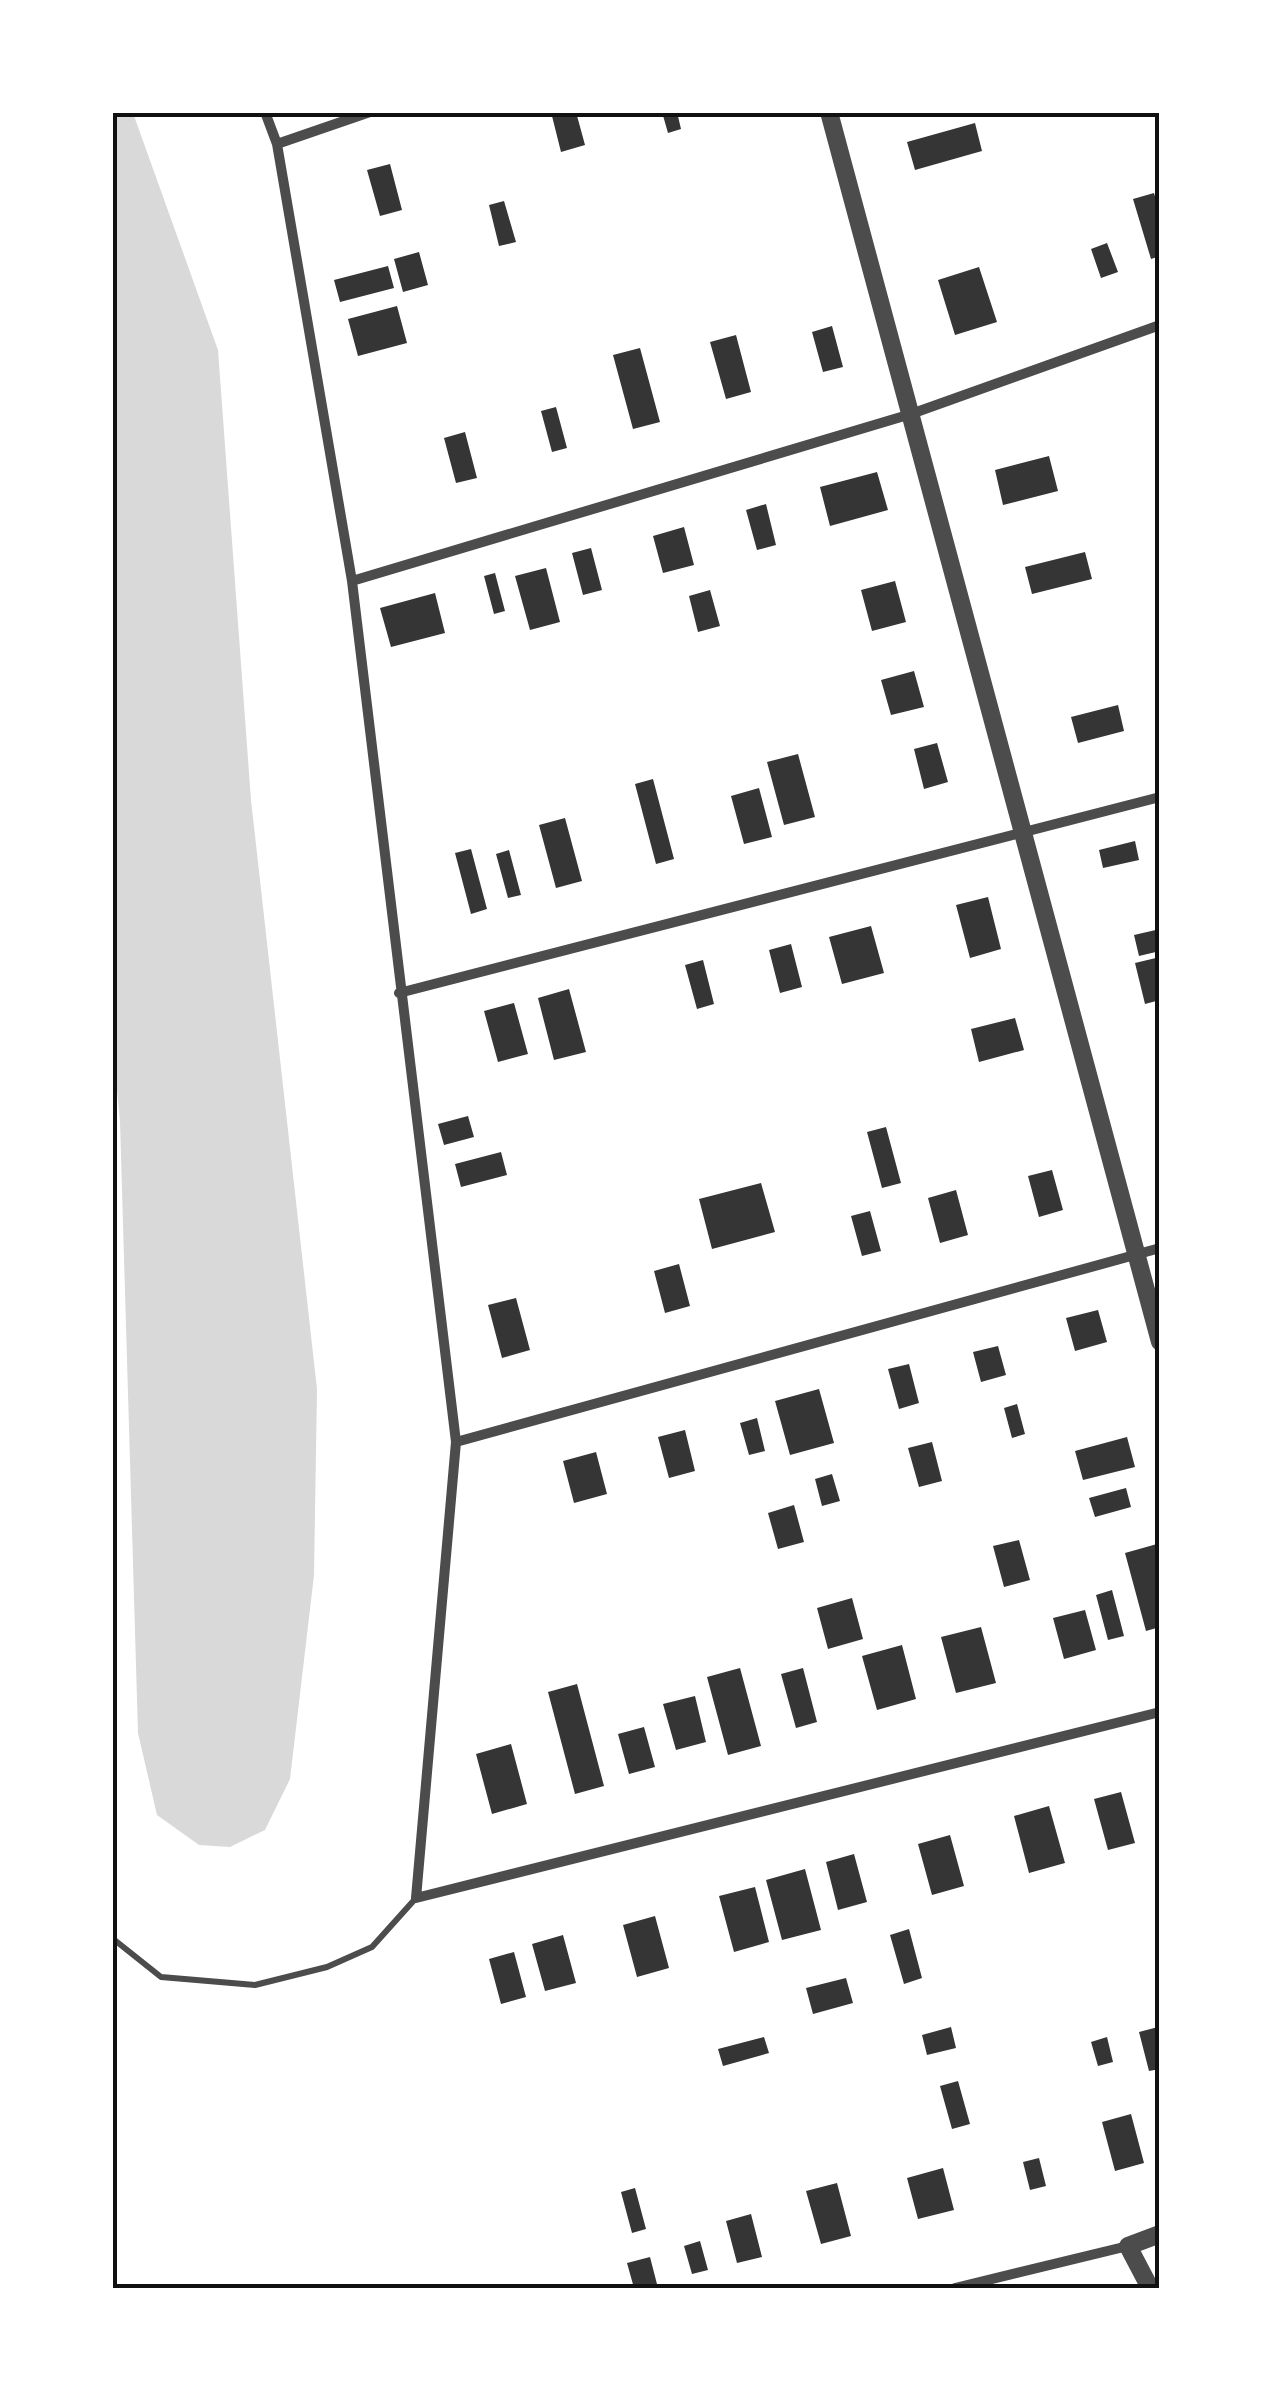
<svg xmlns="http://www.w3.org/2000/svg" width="1272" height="2401" font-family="'DejaVu Sans',sans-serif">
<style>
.water{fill:#d9d9d9}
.building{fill:#353535}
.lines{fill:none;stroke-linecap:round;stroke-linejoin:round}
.service{stroke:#4c4c4c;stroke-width:6}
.minor{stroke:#4c4c4c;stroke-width:10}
.tertiary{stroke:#4c4c4c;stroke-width:18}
.neatline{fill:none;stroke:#111;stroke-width:4}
</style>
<rect width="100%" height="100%" fill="#fff"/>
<path class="water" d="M112,113H133L218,350L251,800L317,1389L314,1575L290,1779L265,1830L230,1847L199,1845L157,1815L138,1733L120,1122L112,1035Z"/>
<path class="building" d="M551,112H576L585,145L561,152Z
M662,112H677L681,129L668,133Z
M975,123L982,151L915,170L907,142Z
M390,164L402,210L380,216L367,170Z
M1154,193L1160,213V256L1151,259L1133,199Z
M504,201L516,242L499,246L489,205Z
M1107,243L1118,272L1101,278L1091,249Z
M419,252L428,285L403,292L394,259Z
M388,266L394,288L340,302L334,280Z
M979,267L997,322L955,335L938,280Z
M397,306L407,343L358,356L348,319Z
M832,326L843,367L823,372L812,332Z
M736,335L751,392L726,399L710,342Z
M640,348L660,422L633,429L613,355Z
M556,407L567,448L552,452L541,411Z
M465,432L477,478L456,483L444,438Z
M1049,456L1058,491L1003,505L995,470Z
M877,472L888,510L830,526L820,487Z
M766,504L776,545L757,550L746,510Z
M684,527L694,565L663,573L653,536Z
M591,548L602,590L583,595L572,553Z
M1085,552L1092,579L1032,594L1025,567Z
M546,568L560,622L530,630L515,576Z
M495,573L505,611L494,614L484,576Z
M895,581L906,622L872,631L861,590Z
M710,590L720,626L698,632L689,596Z
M435,593L445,633L391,647L380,608Z
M914,671L924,707L891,715L881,680Z
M1118,705L1124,731L1078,743L1071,717Z
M937,743L948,782L924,789L914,749Z
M798,754L815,817L784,825L767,762Z
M653,779L674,859L656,864L635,784Z
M759,788L772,837L744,844L731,796Z
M565,818L582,881L556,888L539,825Z
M1135,841L1139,860L1103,868L1099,850Z
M471,849L487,909L471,914L455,853Z
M509,850L521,895L508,898L496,854Z
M988,897L1001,949L970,958L956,905Z
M871,926L884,973L842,984L829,937Z
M1160,929V951L1139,956L1134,935Z
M791,944L802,987L780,993L769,950Z
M1160,957V1000L1145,1004L1135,963Z
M703,960L714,1004L697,1009L685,965Z
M569,989L586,1052L554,1060L538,998Z
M514,1003L528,1054L498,1062L484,1011Z
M1015,1018L1024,1050L979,1062L971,1029Z
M468,1116L474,1137L444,1145L438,1124Z
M886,1127L901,1183L882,1188L867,1132Z
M501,1152L507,1175L461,1187L455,1164Z
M1052,1170L1063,1210L1039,1217L1028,1176Z
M761,1183L775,1232L712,1249L699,1199Z
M956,1190L968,1235L940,1243L928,1198Z
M870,1211L881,1251L862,1256L851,1216Z
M679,1264L690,1306L665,1313L654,1271Z
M516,1298L530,1350L502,1358L488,1305Z
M1098,1310L1107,1342L1075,1351L1066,1318Z
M998,1346L1006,1375L981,1382L973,1352Z
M909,1364L919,1403L899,1409L888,1369Z
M819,1389L834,1443L790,1455L775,1401Z
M1017,1404L1025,1434L1012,1438L1004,1408Z
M757,1418L765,1451L749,1455L740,1423Z
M685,1430L695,1471L669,1478L658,1437Z
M1127,1437L1135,1467L1083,1480L1075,1451Z
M932,1442L942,1481L919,1487L908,1448Z
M596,1452L607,1494L574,1503L563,1461Z
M832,1474L840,1501L822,1506L815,1479Z
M1126,1488L1131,1507L1095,1517L1089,1498Z
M794,1505L804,1542L778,1549L768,1513Z
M1019,1540L1030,1580L1004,1587L993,1546Z
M1157,1544L1160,1627L1146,1631L1125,1553Z
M1112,1590L1124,1636L1108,1640L1096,1595Z
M852,1598L863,1639L828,1649L817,1608Z
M1085,1610L1096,1650L1064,1659L1053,1618Z
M981,1627L996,1683L956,1693L941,1637Z
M902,1645L916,1699L877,1710L862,1656Z
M740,1668L761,1746L728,1755L707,1677Z
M803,1668L817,1722L796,1728L781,1674Z
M577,1684L604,1786L575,1794L548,1692Z
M695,1696L706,1742L676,1750L663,1704Z
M644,1727L655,1767L629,1774L618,1734Z
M511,1744L527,1804L492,1814L476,1754Z
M1121,1792L1135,1843L1108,1850L1094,1799Z
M1049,1806L1065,1863L1029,1873L1014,1816Z
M950,1835L964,1886L932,1895L918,1844Z
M854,1854L867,1902L838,1910L826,1862Z
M805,1869L821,1930L782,1940L766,1880Z
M755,1887L769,1942L734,1952L719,1896Z
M655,1916L669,1968L637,1977L623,1925Z
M909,1929L922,1978L904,1984L890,1935Z
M563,1935L576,1983L545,1991L532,1944Z
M514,1952L526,1997L501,2004L489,1959Z
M846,1978L853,2003L813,2014L806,1988Z
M951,2027L956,2048L927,2055L922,2035Z
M1158,2027L1160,2069L1149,2071L1139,2032Z
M764,2037L769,2053L723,2066L718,2049Z
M1107,2037L1113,2062L1098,2066L1091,2042Z
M958,2081L970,2124L952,2129L940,2086Z
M1131,2114L1144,2163L1115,2171L1102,2122Z
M1039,2158L1046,2186L1030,2190L1023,2162Z
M943,2168L954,2210L918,2219L907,2178Z
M837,2183L851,2236L821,2244L806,2191Z
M635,2188L646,2229L632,2233L621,2192Z
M751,2214L762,2257L737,2263L726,2221Z
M700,2241L708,2270L692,2274L684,2246Z
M650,2257L658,2288H634L627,2263Z"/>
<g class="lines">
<path class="service" d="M112,1938L161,1977L255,1985L327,1967L372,1947L416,1898"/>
<path class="minor" d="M265,112L277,144L352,581L456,1442L416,1898L1160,1712
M277,144L370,112
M352,581L911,414L1160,325
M399,993L1160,797
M456,1442L1160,1248
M955,2288L1128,2246"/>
<path class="tertiary" d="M829,112L1160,1342
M1150,2288L1128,2246L1160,2234"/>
</g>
<rect width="1272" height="2401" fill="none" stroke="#ffffff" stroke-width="230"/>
<rect x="115" y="115" width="1042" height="2171" class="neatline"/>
</svg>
